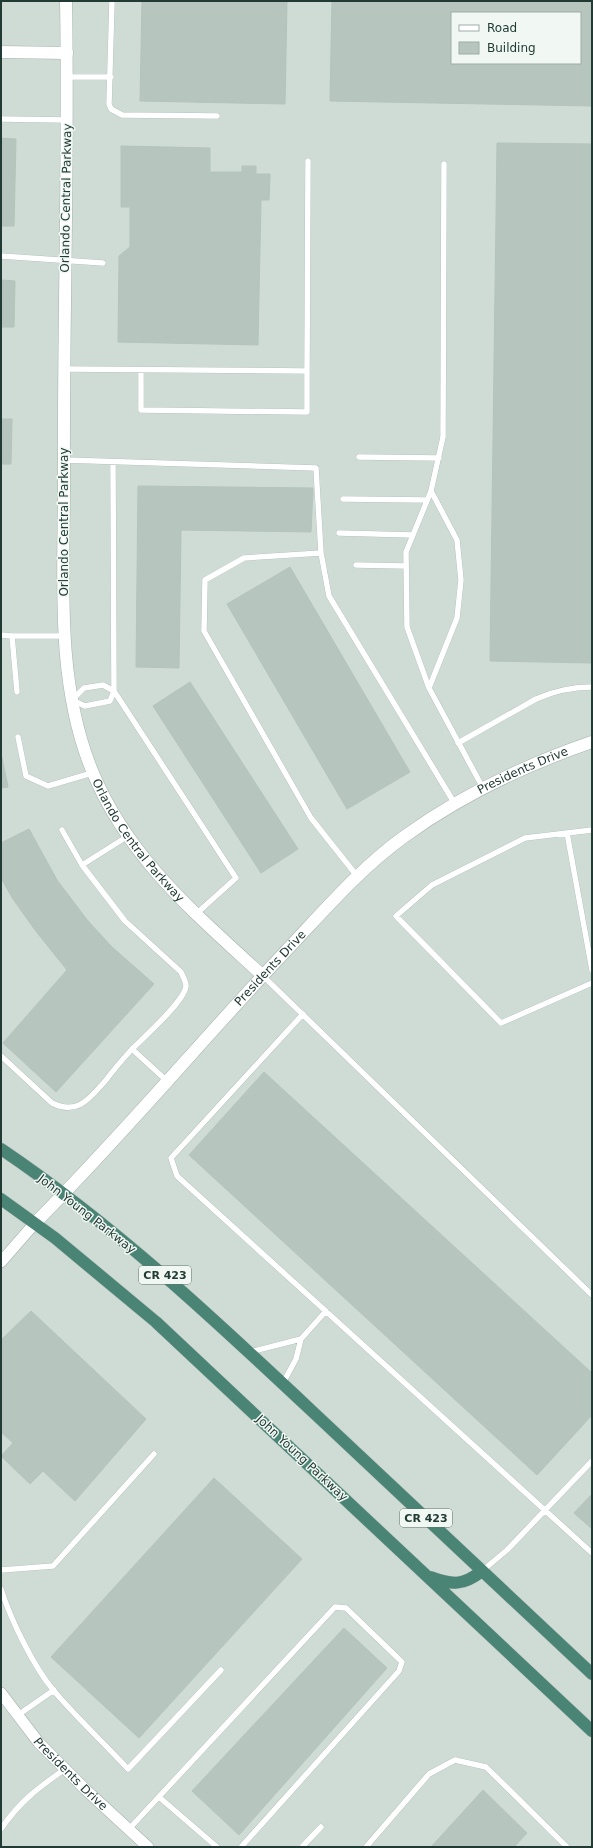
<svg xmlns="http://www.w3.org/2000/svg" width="593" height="1848" font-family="'DejaVu Sans',sans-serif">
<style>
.built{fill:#cfdbd5;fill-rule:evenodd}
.building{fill:#b6c6bf;stroke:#b3c4bd;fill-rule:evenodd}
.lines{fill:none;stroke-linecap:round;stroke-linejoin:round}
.service-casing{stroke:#a4b3ad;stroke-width:6}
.minor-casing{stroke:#a4b3ad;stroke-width:12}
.tertiary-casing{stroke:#a4b3ad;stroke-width:13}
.trunk-casing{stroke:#c1c8c6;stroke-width:13}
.service{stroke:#fff;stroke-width:5.5}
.minor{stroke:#fff;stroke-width:11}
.tertiary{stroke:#fff;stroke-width:12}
.trunk{stroke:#4a8475;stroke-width:12}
.labels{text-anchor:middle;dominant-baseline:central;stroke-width:3;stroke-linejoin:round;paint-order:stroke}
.shield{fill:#f1f8f4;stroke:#5f746e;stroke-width:1}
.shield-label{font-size:11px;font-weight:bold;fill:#213b34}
.street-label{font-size:12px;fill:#213b34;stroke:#f1f8f4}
</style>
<rect width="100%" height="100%" fill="#e1ebe6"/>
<path class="built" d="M1,1H592V1847H1ZM452,13H580V63H452Z"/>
<path class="building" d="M142,1H287L285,104L140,101Z
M332,1H592V106L330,101ZM452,13H580V63H452Z
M1,138L16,139L14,226H1Z
M497,143L592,144V663L490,661Z
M121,146L210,148V172H242V166H256V174H270L269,200H261L258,345L118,342L119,256L130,247V207H121Z
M1,280L15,281L14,327H1Z
M1,419H12L11,464H1Z
M138,486L313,488L311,532L181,530L179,668L136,667Z
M290,567L410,772L347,809L227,604Z
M190,682L298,849L261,873L153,706Z
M1,753L8,787L1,788Z
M29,829L57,880L88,921L112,947L154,984L56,1092L3,1043L67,970L35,930L13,899L1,878V843Z
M264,1072L592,1373V1415L537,1475L189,1155Z
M31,1311L146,1419L75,1501L43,1471L30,1484L1,1456L13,1443L1,1432V1340Z
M214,1478L302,1559L139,1738L51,1657Z
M592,1494V1529L574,1513Z
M344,1628L387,1668L239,1835L192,1791Z
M483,1790L527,1833L514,1847H431Z"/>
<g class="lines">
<g class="service-casing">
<path id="service" d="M112,1L109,104L111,109L122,115L217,116
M67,77H111
M1,119L67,120
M444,164L443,437L431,491L406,552L407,627L429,688L483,788
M1,256L103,263
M64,369L307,371V412L141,410V370
M307,371L308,161
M359,457L439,458
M64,460L316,468L321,553L329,596L455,804
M113,462L114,691L236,878L196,914
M343,499L427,500
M339,533L413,535
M321,553L244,558L205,580L204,631L311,818L357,876
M356,565L406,566
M1,635L12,636
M103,685L114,691L110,701L85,706L72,700L84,688Z
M429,688L457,618L461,580L457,540L431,491
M17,692L12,636H65
M18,737L26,776L48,786L92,773
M458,743L536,699C554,691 572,687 592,687
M62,830L82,865
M592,830L525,838L432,885L396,916L501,1023L592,983
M567,833L592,970
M128,836L82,865L125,921L181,972C183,977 186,981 186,986C185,1001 144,1037 132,1049
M263,976L592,1295
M303,1014L171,1158L177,1176L592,1553
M1,1056L52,1103C78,1116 90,1098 106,1080C114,1069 123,1059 132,1049L167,1081
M250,1352L301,1339
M283,1383L296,1359L301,1339L326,1311
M1,1570L53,1566L154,1454
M482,1571L507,1550L592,1461
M1,1589C11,1620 33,1666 54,1691C77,1718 104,1743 128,1769L221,1670
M18,1715L54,1690
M159,1797L217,1847
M1,1829C20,1801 38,1788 65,1769
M129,1829L335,1607L346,1608L402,1662L399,1671L241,1847
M302,1847L321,1827
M366,1847L429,1774L455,1760L486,1767L567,1847"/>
</g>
<g class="minor-casing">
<g id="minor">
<path d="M1,1262L35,1223"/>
<path id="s1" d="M1,1693L39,1743L86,1790L148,1847"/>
</g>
</g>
<g class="tertiary-casing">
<g id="tertiary">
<path id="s2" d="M66,1C69,162 63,322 64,483C64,578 55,683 93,773C129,859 196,914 263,976"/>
<path d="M1,52L67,53"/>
<path id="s3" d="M35,1223C121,1137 200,1042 284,953C322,913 359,869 405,836C462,795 525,765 592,742"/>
</g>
</g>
<g class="trunk-casing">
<path id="trunk" d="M1,1149C115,1226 214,1319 314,1413C406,1500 499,1587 592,1674
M1,1199L55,1238L156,1322L592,1731
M430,1577C452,1585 463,1586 482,1571"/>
</g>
<use href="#service" class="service"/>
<use href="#minor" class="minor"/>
<use href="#tertiary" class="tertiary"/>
<use href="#trunk" class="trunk"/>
</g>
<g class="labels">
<g class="shield">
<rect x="139" y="1266" width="52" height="18" rx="3"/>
<rect x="400" y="1509" width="52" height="18" rx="3"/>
</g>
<g class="shield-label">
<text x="165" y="1275">CR 423</text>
<text x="426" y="1518">CR 423</text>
</g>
<g class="street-label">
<text transform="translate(66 198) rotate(-89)">Orlando Central Parkway</text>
<text transform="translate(64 522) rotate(-90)">Orlando Central Parkway</text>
<text stroke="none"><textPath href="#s3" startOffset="671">Presidents Drive</textPath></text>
<text stroke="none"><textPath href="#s2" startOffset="857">Orlando Central Parkway</textPath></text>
<text stroke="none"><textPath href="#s3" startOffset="347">Presidents Drive</textPath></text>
<text transform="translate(87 1214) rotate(38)">John Young Parkway</text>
<text transform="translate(302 1458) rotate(43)">John Young Parkway</text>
<text stroke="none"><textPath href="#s1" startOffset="107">Presidents Drive</textPath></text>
</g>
</g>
<rect width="593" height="1848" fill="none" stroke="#213b34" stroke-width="4"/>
<rect x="451" y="12" width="130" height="52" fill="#f1f8f4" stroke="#9eaca7"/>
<rect x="459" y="25" width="20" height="6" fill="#ffffff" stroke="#9eaca7"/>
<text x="487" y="32" font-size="12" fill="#213b34">Road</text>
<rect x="459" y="42" width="20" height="12" fill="#b6c6bf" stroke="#9eaca7"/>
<text x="487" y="52" font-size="12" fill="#213b34">Building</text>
</svg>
